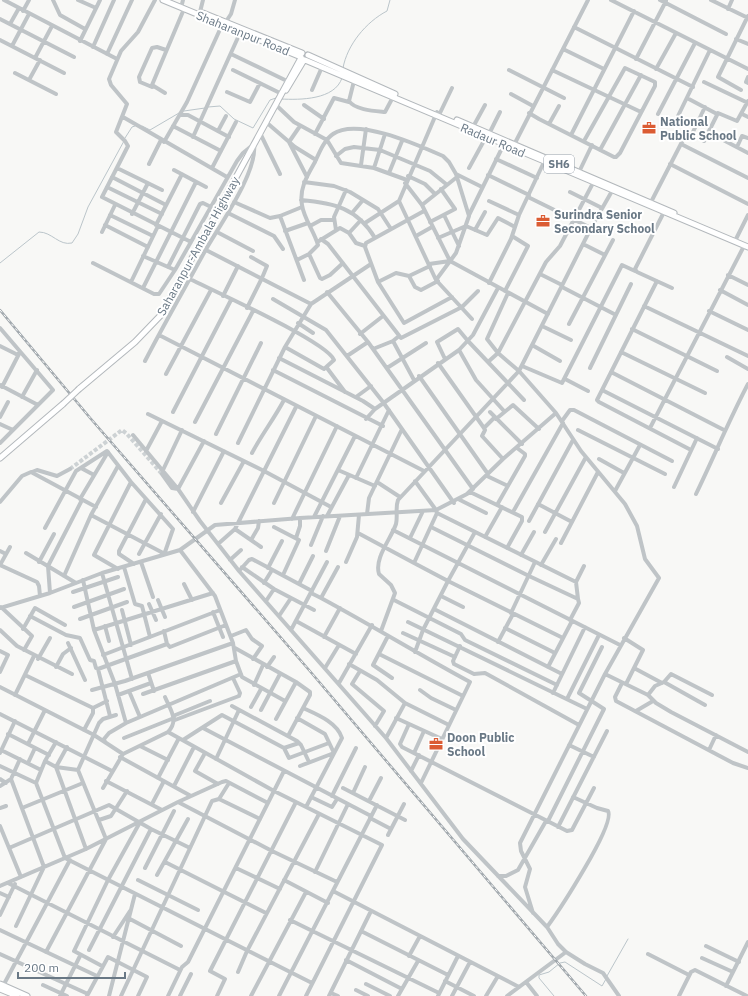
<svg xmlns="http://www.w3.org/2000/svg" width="748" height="996" font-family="'IBM Plex Sans',sans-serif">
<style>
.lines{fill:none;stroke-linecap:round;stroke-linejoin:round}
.stream{stroke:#bbc5ca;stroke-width:1}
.minor-tunnel{stroke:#cdd2d4;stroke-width:4;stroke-dasharray:4 2;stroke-linecap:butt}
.major-casing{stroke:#b3b8bc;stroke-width:7}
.minor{stroke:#bfc4c7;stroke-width:4}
.major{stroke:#fff;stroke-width:5}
.rail-casing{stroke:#a1a8ad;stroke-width:2.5}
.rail{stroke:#fff;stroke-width:1;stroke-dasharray:3;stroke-linecap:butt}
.major-bridge-casing{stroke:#b3b8bc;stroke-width:7;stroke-linecap:butt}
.major-bridge{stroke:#fff;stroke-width:5}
.labels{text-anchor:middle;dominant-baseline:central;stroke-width:4;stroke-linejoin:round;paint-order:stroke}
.shield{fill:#fff;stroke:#96a0aa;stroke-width:1}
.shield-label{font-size:11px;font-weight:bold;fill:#697885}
.street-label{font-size:12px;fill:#697885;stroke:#fff}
.poi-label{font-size:12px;font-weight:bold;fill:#697885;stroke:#fff;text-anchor:start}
</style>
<rect width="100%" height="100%" fill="#f8f8f6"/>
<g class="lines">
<path class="stream" d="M343,68C347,45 366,22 387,11L390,0
M281,99C300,100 335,100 342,78
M208,107L220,106L234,119L253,128L270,100L276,98
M184,111L205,108
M142,126L150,130L179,113
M125,138L132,127L135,126
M0,263L39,232C52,232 59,246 72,243L78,234L88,207L124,141
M607,976L628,939
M554,996L539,978V975L549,972L560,963L565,962L602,986L606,979"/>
<path class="minor-tunnel" d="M70,469L122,430L127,434L162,474"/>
<g class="major-casing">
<path id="major" d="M163,0L301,57
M203,13L302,53
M308,55L395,94
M305,60L748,247
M286,90L304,60
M457,120L674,213
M79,389L135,342L161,315L301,58
M0,458L63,404
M0,984L27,996
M0,989L17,996"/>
</g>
<path class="minor" d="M4,0L117,59
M53,0L60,15L85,29
M78,0L96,8
M155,0L138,32L121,51L109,79L111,85L127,104L116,132L125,141L128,146L102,197L191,242
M611,0L748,69
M660,0L726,34
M711,0L748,18
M182,4L183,0
M728,9L732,0
M23,11L29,0
M200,12L203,0
M0,19L74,57
M225,23L231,14L235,0
M10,24L19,8
M574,27L693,87
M736,39L748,44
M0,40L64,73
M80,41L100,0
M12,46L29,14
M93,47L114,0
M563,49L604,69
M107,54L132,0
M231,54L287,81
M35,58L52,26
M636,59L666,1
M656,69L676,33
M233,70L282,94
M509,70L564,98
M552,70L641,112
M15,73L56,94
M748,77L746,82L748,83
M29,80L40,60
M354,81L349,101C355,110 375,111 385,112L393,97
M704,82L748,103
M152,87L140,82L139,77L152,48L157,47L166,50
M312,90L322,67
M741,90L718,77L748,16
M227,92L250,102L260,83
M165,93L152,85L184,9
M511,94L533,106
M687,98L717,114
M276,105L294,122L327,140L341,163L374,168L407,180
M304,105L324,119
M440,113L452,88
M529,113L539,119L614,157H616L620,153L655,86V82L625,68L584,141
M658,114L695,43
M742,114L748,117
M180,115H188L229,137
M678,116L710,50
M123,117L227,177
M266,122L295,147L316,160
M549,124L559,106
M173,126L221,151
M300,126L289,142L307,177
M473,127L485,105
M218,131L226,116
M708,132L748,153
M260,133L280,174
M315,134L334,98L349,102
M489,134L500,112
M571,135L634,11
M193,137L240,33
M704,141L718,113L737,121L748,101
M164,142L187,102L222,25
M681,144L748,178
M514,145L588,0
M737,147L742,136L748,138
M600,150L641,75
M336,156L345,149L354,147L380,150L430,171L446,184
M496,159L537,178
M149,164L161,140
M670,164L748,204
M361,165L366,129
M117,168L162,190
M212,168L236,122
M374,168L385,134
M469,168L486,137
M174,170L206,187
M579,172L592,145
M389,173L402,141
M456,174L482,187
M488,175L529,195
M408,176L425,184L435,194
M112,177L166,205
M304,182L334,186L350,192L378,209L391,229
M405,183L422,205L450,261L429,264
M107,187L162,214
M570,192L602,208
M528,197L591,228
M301,200C334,203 357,208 375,238
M399,201L436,280L472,319
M489,201L519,215
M234,202L270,218L280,216L302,207
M650,204L685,136L692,134L705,107
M422,205L457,177
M424,211L366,243L365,247L378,282L404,323L452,297
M664,212L635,269L637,272L672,288
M228,213L274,236L283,249
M352,213L363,200
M132,214L148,183
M110,215L153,236
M444,215L459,246
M469,215L504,144
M280,216L304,280
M430,222L455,209L441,189
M365,223L399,201L437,112
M105,225L148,247
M156,225L182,174
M310,226L321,220H333
M336,230L334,217L346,190
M475,230L485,212
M285,231L308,223
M102,232L115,205
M217,232L253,251
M349,233L356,243L365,246
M416,236L432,227
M438,238L466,226L487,235L498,218L515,227
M321,239L328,244L401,338L462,307L478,291
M736,239L748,215
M319,241L340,228L349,233L361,220
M583,244L605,255
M206,250L311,304
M309,254L320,278L322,279L330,275L343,263
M143,256L175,270
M251,257L267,266L262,278
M297,260L309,254L318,245C314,231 304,219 302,205C299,189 307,176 315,162C319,153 324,140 333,134C357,117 418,145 443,156L449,162L456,174L469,216L456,253L436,280
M450,261L548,314
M93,263L154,294H159L175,270L237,161L243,153L254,144C258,172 219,226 205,251C185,288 164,324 145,361
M168,267L200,204L203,203L211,207
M540,274L562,285
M728,275L748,285
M409,276L415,287L421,290L438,281
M190,279C214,291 327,342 334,360L324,369L285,347
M657,281L597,400L599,402L691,450
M131,282L158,226
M378,282L396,273L409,276L430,266
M489,283L511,239L519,215L544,162
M562,287L616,315
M143,288L196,182
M720,290L748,305
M505,291L528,246L512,236
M327,292L368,342L473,489
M508,293L487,339L498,353L519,371L556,413L581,451L625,504L637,526L645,559L659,578L605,674L520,843L521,851L530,869L525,887L533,913
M223,296L238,266
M273,299L326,330L383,402L454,503
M644,306L748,356
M247,308L262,278
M709,311L748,330
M298,323L313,333
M569,324L613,240
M542,326L571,340
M0,328L53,390L0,443
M632,329L717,371
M360,334L383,316
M159,335L424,471
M399,336L393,341L414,380
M532,345L560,361
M0,346L18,355
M373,349L393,341
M459,350L476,380L504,411
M621,352L705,393
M347,356L368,342
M727,357L748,369
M279,358L363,401L375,409
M445,359L437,342L458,329L468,341L524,400
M488,362L498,353L546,262L560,246L593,183
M438,363L484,428L485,430L482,436L503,459
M522,366L562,383L622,265L635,271
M327,368L345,392
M387,368L426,343
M590,368L631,284
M273,370L383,426
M611,372L724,430
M166,374L211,290
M419,376L488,474
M565,379L588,391
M0,385L38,405
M2,387L20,352
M602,390L718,449
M22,397L37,370
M356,397L371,386
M173,412L231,300
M490,412L522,444
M148,414L264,471L331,507
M0,417L8,402
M366,419L375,409L459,350L473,335L498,288
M496,419L513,405L539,429
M562,421L570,410H574L672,461
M195,422L253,311
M0,424L13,430
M484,428L495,417
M650,428L744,246
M578,430L665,474
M216,434L261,343
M133,435L178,489L200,521L239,571L386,738L463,839L547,927L558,944L566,952
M238,443L285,347L311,304L371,264
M146,451L162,421
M252,453C262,434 274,419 284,400
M599,459L624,473
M81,468L94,475
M163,470L182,430
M338,470L375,486
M32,472L37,470L57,476L70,469
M162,474L172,488L178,489L204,441
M487,476L508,486
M356,478L389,410
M415,481L436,510L437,513L576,582
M377,482L400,497
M674,487L697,438
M615,491L640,445
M470,492L522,517V521L507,548
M696,494C714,457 729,420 748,384
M80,499L108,452
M460,500L486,513
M0,502L22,476L31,472L96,507
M221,503L244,461
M274,503L316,416
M538,504L572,522
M497,505L525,456V454L517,448
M193,512L224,451
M513,512L563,423
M367,514L369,498L402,429
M91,515L165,554
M327,516L349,475
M314,517L355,436
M292,519L337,426
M529,521L573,440
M274,527L299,540L283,575
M431,527L529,576L578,599L579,603L570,620
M45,528L76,471L107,451L131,482L173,529L165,552
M235,529L261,547
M393,530L620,645
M475,532L448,581L563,638
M545,532L586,457
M358,533L414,563
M485,537L502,507
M296,538L300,526V518
M410,538L423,511
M251,540L258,528L259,521
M561,543L598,472
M218,544L235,529L296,407
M311,545L323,516
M180,550L215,596L233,643L236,661L242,677L285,701
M0,551L6,554
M326,551L340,516
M26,553L76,583
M139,554L161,514
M521,555L534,532
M230,560L241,550
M39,562L54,534
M141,562L153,597
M346,562L357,537L359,515
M134,564L119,554V551L146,499
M0,565L37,582L39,586L40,596
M0,565L10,547
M541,565L556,539
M124,567L135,604L142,606L150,637
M242,567L274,589L314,610
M268,568L282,541
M118,569L94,555L131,482
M239,571L249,560L252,559L312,591
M102,573L132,679
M64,576L91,515L118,466
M83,580L94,630L115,684L126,723
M264,583L272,570
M184,584L192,600
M299,584L313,556
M73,592L118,577
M50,593L48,566L82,500
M311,593L321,598L338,567
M441,596L463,607
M321,598C371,625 420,655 470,682L421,783
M578,599L576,582L584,566
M158,600L165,617
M394,600L461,634L465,640L557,685
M266,601L274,589
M149,604L156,620
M1,607L32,636L24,650
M74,607L124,589
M0,608L50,593L102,573L180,550L215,525L300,518L436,510L467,494L503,459L556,413
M434,609L562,674
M122,610L131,645
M213,612L223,637
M511,613L535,562
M30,616L66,635L80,638L90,660L94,661L96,668L98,669L167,644
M279,616L291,598
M80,619L127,602
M296,621L356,654
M408,622L587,709
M105,626L109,641
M505,628L555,653
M23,629L35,608L65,625
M0,630L17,646L72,674
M94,630L213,593
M291,630L327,562
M164,631L167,644L170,647L226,625
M381,631L395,593L391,585L379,574C374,558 391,539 396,524C398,516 395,508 398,500L519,371L591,228L612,191
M403,633L455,657
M231,636L246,630L252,639L262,646L253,659
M388,636L373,665L392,678
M324,637L340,608
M624,638L643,650L626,684
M498,642L513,614
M68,643L85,680
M460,646L453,661L454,664L474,674L485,673L579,725
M235,648L296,682L310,692V695L288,736
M0,651L8,655L0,672
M415,652L423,630L448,581L414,563L437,513
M379,654L463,696
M103,655L220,610
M38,659L50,638
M349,664L377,680L405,703L449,725
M56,667L63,654L71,648
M267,667L274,657
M548,667L572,621
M325,668L339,645
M634,668L662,683
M98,669L110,716
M360,671L352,684L384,711L375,726
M148,673L154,691
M605,674L648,695L656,703L671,712L748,752
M25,675L93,708V713L84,730
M664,682L705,705
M339,683L372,625
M622,683L615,697L616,701L733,763L748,768
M254,685L263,665
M0,687L94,735L123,754
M92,690L125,681L233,643
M420,690L431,698L456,710
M129,691L140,717
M553,693L585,627
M143,694L236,661
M15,695L34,656
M118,695L151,683
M648,695L655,686L664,682L671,674L712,695
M567,699L599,635
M232,706L297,741L301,745L309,762
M251,707L261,689
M93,708L107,701
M303,708C316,714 337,722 342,738L306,807
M261,710L280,674
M636,711L653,701
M0,714L112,771
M173,716L210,701
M297,718L325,734L334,753L300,766
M396,718L442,739
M276,719L296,682
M175,720L239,696L240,693L233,678
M409,724L400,744L402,747L567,831L572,830L594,788
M203,728L371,816
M168,732L274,791L382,845L306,996
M8,734L49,755
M124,738L174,718
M386,738L405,703
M183,740L222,715L284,748L289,758L329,743
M56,742L45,761L56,767L78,770
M105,742L104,739L109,733L126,723L241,674
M28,744L45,710
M569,745L594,757
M140,746L168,760
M67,747L56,767L86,849
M284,748L299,743
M1,750L41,770
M709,750L716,735
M0,753L15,721
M205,753L195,771L218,784
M414,753L424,731
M120,757L191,796
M216,759L239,710
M28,763L35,748
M0,766L36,783L45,761
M411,771L419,755
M158,778L179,738
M0,779L6,783
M11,779L44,867L16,926
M106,781L162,810
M36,783L65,858L312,983
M0,786L11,779L20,759
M174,786L194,747
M103,788L123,754L168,732C179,720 171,711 165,697
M343,788L405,820
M353,793L365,767
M332,796L356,748
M311,797L332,807L337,799
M219,799L260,819
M369,801L381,778
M178,802L272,851L337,882
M152,804L164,781
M0,808L6,806
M22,808L83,783
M370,818L391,829
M99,820L111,816L127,791
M548,821L604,709L579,693L602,647
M0,826L21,877
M558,827L607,731
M388,835L404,804
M9,848L109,805L151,829L190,848
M165,862L266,913
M145,868L174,811
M236,868L280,889
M315,872L348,804
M157,875L188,819
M498,876H506L518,870L546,821
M138,880L198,910
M284,880L328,903
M8,883L180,970
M0,886L86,849L178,802L222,782L226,781L268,803
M333,891L519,987
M0,893L9,897
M0,915L15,884
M130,919L181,946
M290,920L439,993
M547,927C558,912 616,824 608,811L597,808L573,797
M0,930L97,976
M361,931L448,975
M113,937L130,911
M706,946L739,962
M89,950L151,829
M46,952L106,839L78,770L99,723L103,719L116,715
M0,954L88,994
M648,954L689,975
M409,956L420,936
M702,958L733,972
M346,960L402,989
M102,966L74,951L108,880L139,824
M238,972L247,951L319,814
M445,981L474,996
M526,982L537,996
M366,984L390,996
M43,985L67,996
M3,986L70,860
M726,986L748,942
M356,990L368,996
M331,993L338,996
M60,996L80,956
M87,996L108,957L147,977L138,996
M109,996L135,894
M121,996L212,801L219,799L229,783
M168,996L182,967L188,962L284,771
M180,996L191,974
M217,996L225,979L210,971L296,802
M251,996L306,892
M279,996L377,805
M329,996L371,911
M398,996L418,961
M438,996L458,956
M452,996L470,962
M486,996L498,976
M507,996L566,952L585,964L603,973L619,996
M679,996L691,972L695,970L747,996"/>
<use href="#major" class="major"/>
<g class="rail-casing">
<path id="rail" d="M0,310L91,419L309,670L586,996"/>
</g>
<use href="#rail" class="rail"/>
<g class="major-bridge-casing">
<path id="major-bridge" d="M63,404L79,389"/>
</g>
<use href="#major-bridge" class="major-bridge"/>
</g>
<defs>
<g id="office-bare" transform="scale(1.08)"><path d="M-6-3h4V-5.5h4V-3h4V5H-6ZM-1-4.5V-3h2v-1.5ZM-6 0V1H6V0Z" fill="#db5c33" stroke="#fff" stroke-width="2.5" paint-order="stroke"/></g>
</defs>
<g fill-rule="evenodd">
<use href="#office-bare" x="649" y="128"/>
<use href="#office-bare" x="543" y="221"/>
<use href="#office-bare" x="436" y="744"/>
</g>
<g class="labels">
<rect class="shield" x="544" y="155" width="30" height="18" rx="3"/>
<g class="shield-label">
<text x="559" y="164">SH6</text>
</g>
<g class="street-label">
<text transform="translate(243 33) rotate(22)">Shaharanpur Road</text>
<text transform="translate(493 140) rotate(23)">Radaur Road</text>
<text transform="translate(198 246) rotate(-61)">Saharanpur-Ambala Highway</text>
</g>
<g class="poi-label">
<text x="660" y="121">National<tspan x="660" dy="14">Public School</tspan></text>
<text x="554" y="214">Surindra Senior<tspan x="554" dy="14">Secondary School</tspan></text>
<text x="447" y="737">Doon Public<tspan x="447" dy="14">School</tspan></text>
</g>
</g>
<path d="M18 972v6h107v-6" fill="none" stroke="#697885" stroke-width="2"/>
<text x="24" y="972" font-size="12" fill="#697885" stroke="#ffffff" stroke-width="3" paint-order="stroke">200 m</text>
</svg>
